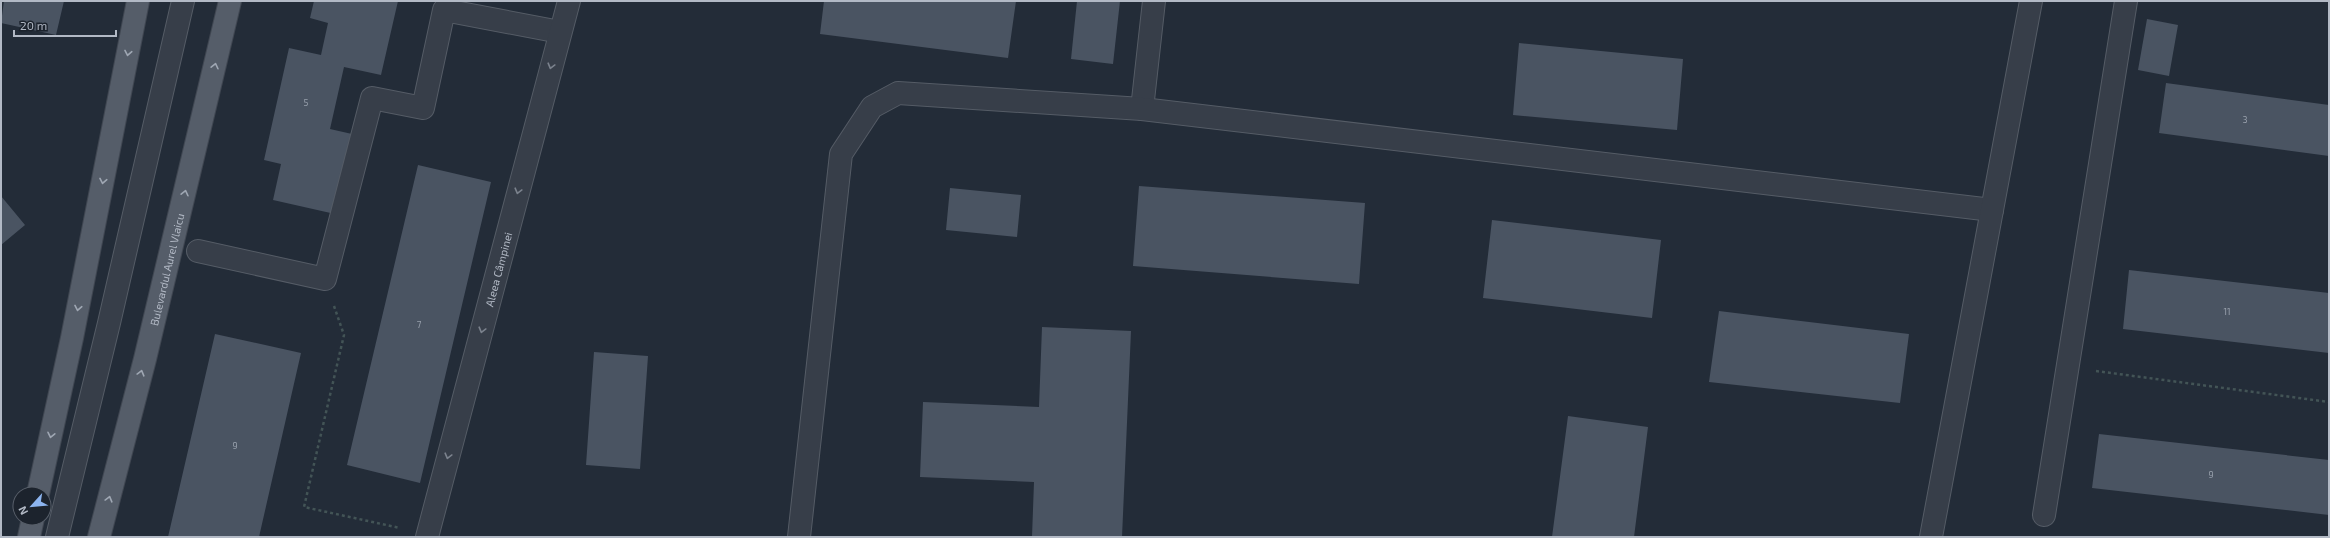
<svg xmlns="http://www.w3.org/2000/svg" width="2330" height="538" font-family="'Exo 2',sans-serif">
<style>
.building{fill:#4a5462}
.lines{fill:none;stroke-linecap:round;stroke-linejoin:round}
.minor-casing{stroke:#555c66;stroke-width:24}
.major-casing{stroke:#404752;stroke-width:24}
.path{stroke:#435456;stroke-width:2.5;stroke-dasharray:3 3;stroke-linecap:butt}
.minor{stroke:#373e49;stroke-width:22}
.major{stroke:#555d69;stroke-width:22}
.oneway{stroke:#9fa7b3}
.oneway2{stroke:#7b828d}
.labels{text-anchor:middle;dominant-baseline:central;stroke-width:4;stroke-linejoin:round;paint-order:stroke}
.number-label{font-size:9px;fill:#98a0ac}
.street-label{font-size:11px;fill:#b2b9c5;stroke:#1c232d}
</style>
<rect width="100%" height="100%" fill="#232c38"/>
<path class="building" d="M4,1H64L56,35L1,23Z
M314,1H398L381,75L344,67L330,129L352,134L335,214L273,200L281,164L264,160L289,48L321,55L328,23L310,18Z
M824,1H1016L1008,58L820,34Z
M1077,1H1120L1113,64L1071,59Z
M2147,19L2178,25L2169,76L2138,70Z
M1519,43L1683,59L1677,130L1513,115Z
M2166,83L2329,105V156L2159,133Z
M418,165L491,182L420,483L347,465Z
M1139,186L1365,203L1359,284L1133,266Z
M950,188L1021,195L1017,237L946,230Z
M1,196L25,225L1,245Z
M1492,220L1661,240L1652,318L1483,298Z
M2129,270L2329,293V353L2123,329Z
M1719,311L1909,334L1900,403L1709,382Z
M1042,327L1131,331L1122,537H1032L1034,482L920,477L923,402L1039,407Z
M215,334L301,353L259,537H168Z
M594,352L648,356L640,469L586,465Z
M1568,416L1648,427L1634,537H1552Z
M2099,434L2329,460V515L2092,488Z"/>
<g class="lines">
<g class="minor-casing">
<g id="minor">
<path d="M1142,109L1154,1"/>
<path d="M198,251L325,279L372,98L423,108L444,10L560,32"/>
<path d="M2044,515L2126,1"/>
<path d="M57,537L109,323L183,1"/>
<path id="s1" d="M427,537L569,1"/>
<path d="M799,537L841,154L872,107L898,93L1142,109L1992,210"/>
<path d="M1931,537L2031,1"/>
</g>
</g>
<g class="major-casing">
<g id="major">
<path d="M38,494L72,338L138,1"/>
<path d="M29,537L33,518"/>
<path id="s2" d="M99,537L145,359L230,1"/>
</g>
</g>
<path class="path" d="M334,306L344,335L304,507L400,528
M2096,371L2329,402"/>
<use href="#minor" class="minor"/>
<use href="#major" class="major"/>
</g>
<defs><path id="oneway-chevron" d="M-2-3.5L2.5 0L-2 3.5" fill="none" stroke-width="1.6" stroke-linecap="round" stroke-linejoin="round"/></defs>
<g class="oneway">
<use href="#oneway-chevron" transform="translate(128 53) rotate(101)"/>
<use href="#oneway-chevron" transform="translate(215 66) rotate(-77)"/>
<use href="#oneway-chevron" transform="translate(103 181) rotate(101)"/>
<use href="#oneway-chevron" transform="translate(185 193) rotate(-77)"/>
<use href="#oneway-chevron" transform="translate(78 308) rotate(101)"/>
<use href="#oneway-chevron" transform="translate(141 373) rotate(-75)"/>
<use href="#oneway-chevron" transform="translate(51 435) rotate(102)"/>
<use href="#oneway-chevron" transform="translate(109 499) rotate(-75)"/>
</g>
<g class="oneway2">
<use href="#oneway-chevron" transform="translate(551 66) rotate(105)"/>
<use href="#oneway-chevron" transform="translate(518 191) rotate(105)"/>
<use href="#oneway-chevron" transform="translate(482 330) rotate(105)"/>
<use href="#oneway-chevron" transform="translate(448 456) rotate(105)"/>
</g>
<g class="labels">
<g class="number-label">
<text x="306" y="102">5</text>
<text x="2245" y="119">3</text>
<text x="2227" y="311">11</text>
<text x="419" y="324">7</text>
<text x="235" y="445">9</text>
<text x="2211" y="474">9</text>
</g>
<g class="street-label">
<text stroke="none"><textPath href="#s2" startOffset="276">Bulevardul Aurel Vlaicu</textPath></text>
<text stroke="none"><textPath href="#s1" startOffset="277">Aleea Câmpinei</textPath></text>
</g>
</g>
<rect width="2330" height="538" fill="none" stroke="#b2b9c5" stroke-width="4"/>
<g transform="translate(32 506) rotate(243)"><circle r="19" fill="#1c232d" stroke="#585f6a"/>
<path d="M0-3L7 15L0 10L-7 15Z" fill="#8cb4ef"/>
<text y="-6" font-size="11" font-weight="bold" text-anchor="middle" fill="#b2b9c5">N</text>
</g>
<path d="M14 30v6h102v-6" fill="none" stroke="#b2b9c5" stroke-width="2"/>
<text x="20" y="30" font-size="12" fill="#b2b9c5" stroke="#1c232d" stroke-width="3" paint-order="stroke">20 m</text>
</svg>
